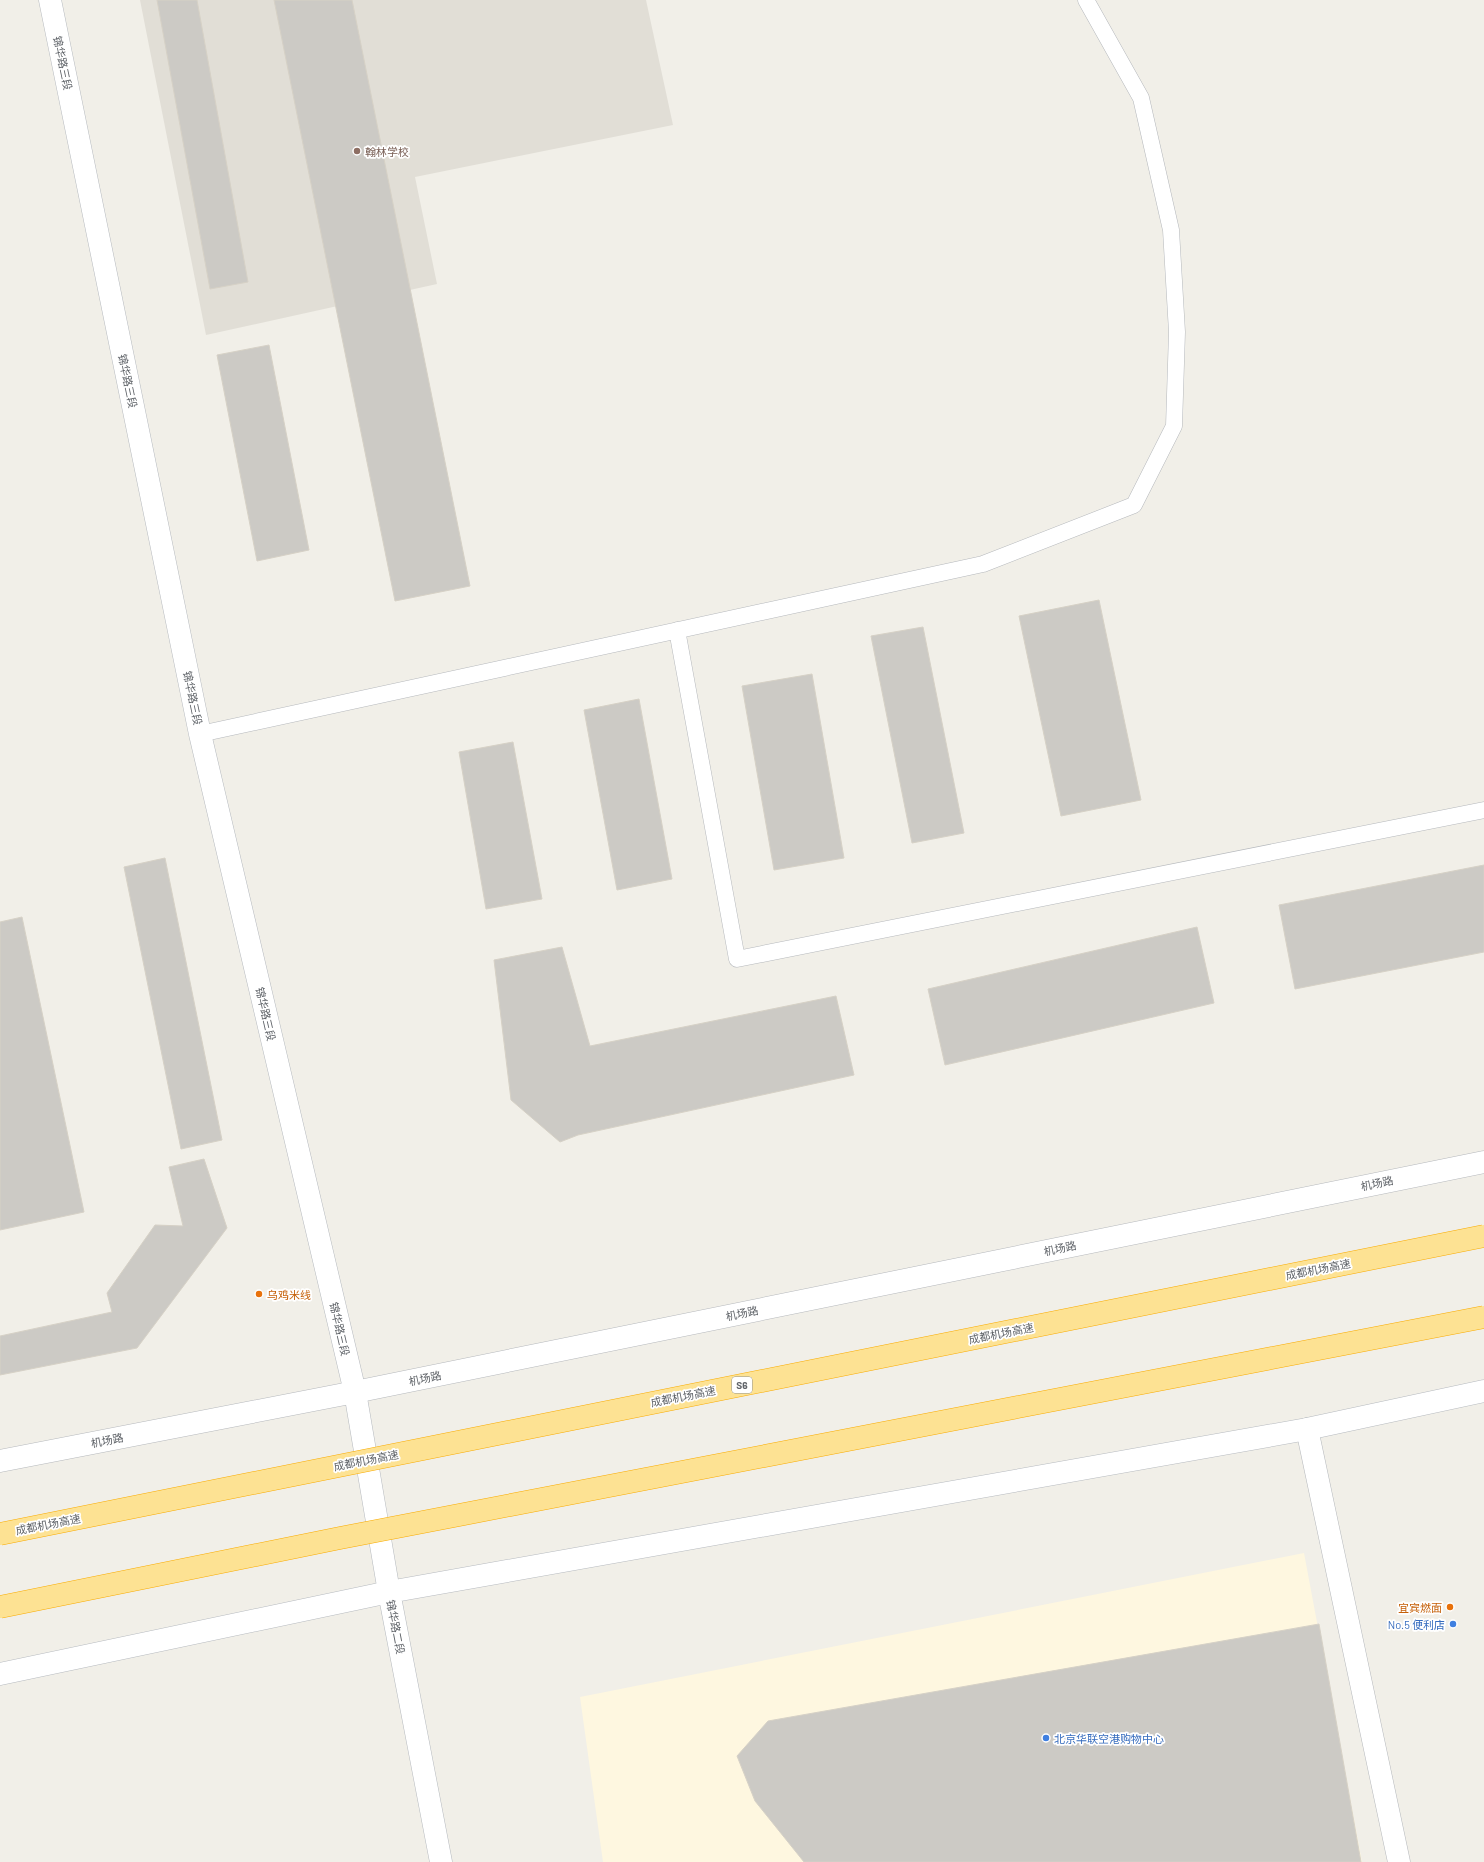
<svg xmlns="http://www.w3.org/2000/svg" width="1484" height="1862" font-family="Barlow,'Noto Sans SC',sans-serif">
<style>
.commercial{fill:#fef7e0}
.education{fill:#e1ded6}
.building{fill:#cccac5;stroke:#d6d1c6}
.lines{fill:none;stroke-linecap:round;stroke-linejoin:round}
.service-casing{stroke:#b5b8bc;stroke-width:17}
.minor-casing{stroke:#b5b8bc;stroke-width:23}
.tertiary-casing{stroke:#b5b8bc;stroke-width:23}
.secondary-casing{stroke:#b6babf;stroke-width:23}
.service{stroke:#fff;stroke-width:16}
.minor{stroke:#fff;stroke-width:22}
.tertiary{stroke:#fff;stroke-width:22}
.secondary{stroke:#fff;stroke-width:22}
.motorway-bridge-casing{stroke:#f9ab00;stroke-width:23;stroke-linecap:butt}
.motorway-bridge{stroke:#fde293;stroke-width:22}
.education-dot{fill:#8d6e63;stroke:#fff;stroke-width:1.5}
.food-dot{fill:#e8710a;stroke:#fff;stroke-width:1.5}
.shop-dot{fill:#3f7fe0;stroke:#fff;stroke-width:1.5}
.labels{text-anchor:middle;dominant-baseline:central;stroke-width:3.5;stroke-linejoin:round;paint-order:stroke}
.shield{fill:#fff;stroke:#8f9295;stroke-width:1}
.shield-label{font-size:10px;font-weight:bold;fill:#5f6368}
.street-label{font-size:11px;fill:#5f6368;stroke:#fff}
.education-label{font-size:11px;fill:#785e54;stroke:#fff;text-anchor:start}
.food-label{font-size:11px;fill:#c56008;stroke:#fff;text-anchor:start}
.shop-label{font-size:11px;fill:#366cbe;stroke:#fff;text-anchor:end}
</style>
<rect width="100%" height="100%" fill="#f1efe8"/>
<path class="commercial" d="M1304,1553L1362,1862H603L580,1697Z"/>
<path class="education" d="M140,0H646L673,125L415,177L437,284L206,335Z"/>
<path class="building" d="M157,0H197L248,282L210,289Z
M274,0H352L470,586L395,601Z
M269,345L309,550L257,561L217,355Z
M1099,600L1141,800L1061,816L1019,616Z
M923,627L964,833L912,843L871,636Z
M812,674L844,858L774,870L742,686Z
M639,699L672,879L617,890L584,710Z
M513,742L542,899L486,909L459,752Z
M165,858L222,1140L181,1149L124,867Z
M1484,865V952L1295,989L1279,905Z
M22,917L84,1212L0,1230V922Z
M1197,927L1214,1003L945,1065L928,989Z
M562,947L590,1046L836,996L854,1075L578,1135L560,1142L511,1100L494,960Z
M204,1159L227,1228L137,1348L0,1375V1336L112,1312L107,1293L155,1225L183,1226L169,1167Z
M1319,1624L1361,1862H804L755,1801L737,1756L768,1721Z"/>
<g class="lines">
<g class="service-casing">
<path id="service" d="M677,630L737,959L1484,810
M200,734L983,564L1134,505L1174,426L1177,332L1171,230L1141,98L1086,0"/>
</g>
<g class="minor-casing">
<path id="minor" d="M1307,1429L1399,1862"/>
</g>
<g class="tertiary-casing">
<path id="tertiary" d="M0,1461L355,1392L1484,1162"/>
</g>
<g class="secondary-casing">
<path id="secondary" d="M50,0L200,734L355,1392L389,1592L441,1862
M0,1674L389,1592L1307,1429L1484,1391"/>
</g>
<use href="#service" class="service"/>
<use href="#minor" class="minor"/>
<use href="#tertiary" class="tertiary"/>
<use href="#secondary" class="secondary"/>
<g class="motorway-bridge-casing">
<path id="motorway-bridge" d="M0,1534L1484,1236
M0,1607L340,1538L1484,1317"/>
</g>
<use href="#motorway-bridge" class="motorway-bridge"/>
</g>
<circle class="education-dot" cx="357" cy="151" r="4"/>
<g class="food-dot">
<circle cx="259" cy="1294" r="4"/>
<circle cx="1450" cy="1607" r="4"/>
</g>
<g class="shop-dot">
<circle cx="1453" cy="1624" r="4"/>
<circle cx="1046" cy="1738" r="4"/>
</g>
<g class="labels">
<rect class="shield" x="732" y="1377" width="20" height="16" rx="3"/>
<g class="shield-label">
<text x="742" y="1385">S6</text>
</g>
<g class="street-label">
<text transform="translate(63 63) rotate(78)">锦华路三段</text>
<text transform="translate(128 381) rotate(78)">锦华路三段</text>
<text transform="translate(193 698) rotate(78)">锦华路三段</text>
<text transform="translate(266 1014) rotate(77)">锦华路三段</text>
<text transform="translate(1377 1183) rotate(-12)">机场路</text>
<text transform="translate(1060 1248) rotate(-12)">机场路</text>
<text transform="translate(1318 1269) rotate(-11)">成都机场高速</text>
<text transform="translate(742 1313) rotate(-12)">机场路</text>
<text transform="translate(340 1329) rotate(77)">锦华路三段</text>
<text transform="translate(1001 1333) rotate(-11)">成都机场高速</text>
<text transform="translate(425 1378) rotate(-12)">机场路</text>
<text transform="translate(683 1396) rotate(-11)">成都机场高速</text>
<text transform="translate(107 1440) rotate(-11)">机场路</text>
<text transform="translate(366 1460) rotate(-11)">成都机场高速</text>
<text transform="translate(48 1524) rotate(-11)">成都机场高速</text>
<text transform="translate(396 1627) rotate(79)">锦华路二段</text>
</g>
<g class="education-label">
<text x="365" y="151">翰林学校</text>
</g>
<g class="food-label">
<text x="267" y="1294">乌鸡米线</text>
<text x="1442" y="1607" text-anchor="end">宜宾燃面</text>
</g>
<g class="shop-label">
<text x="1445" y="1624">No.5 便利店</text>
<text x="1054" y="1738" text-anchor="start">北京华联空港购物中心</text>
</g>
</g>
</svg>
